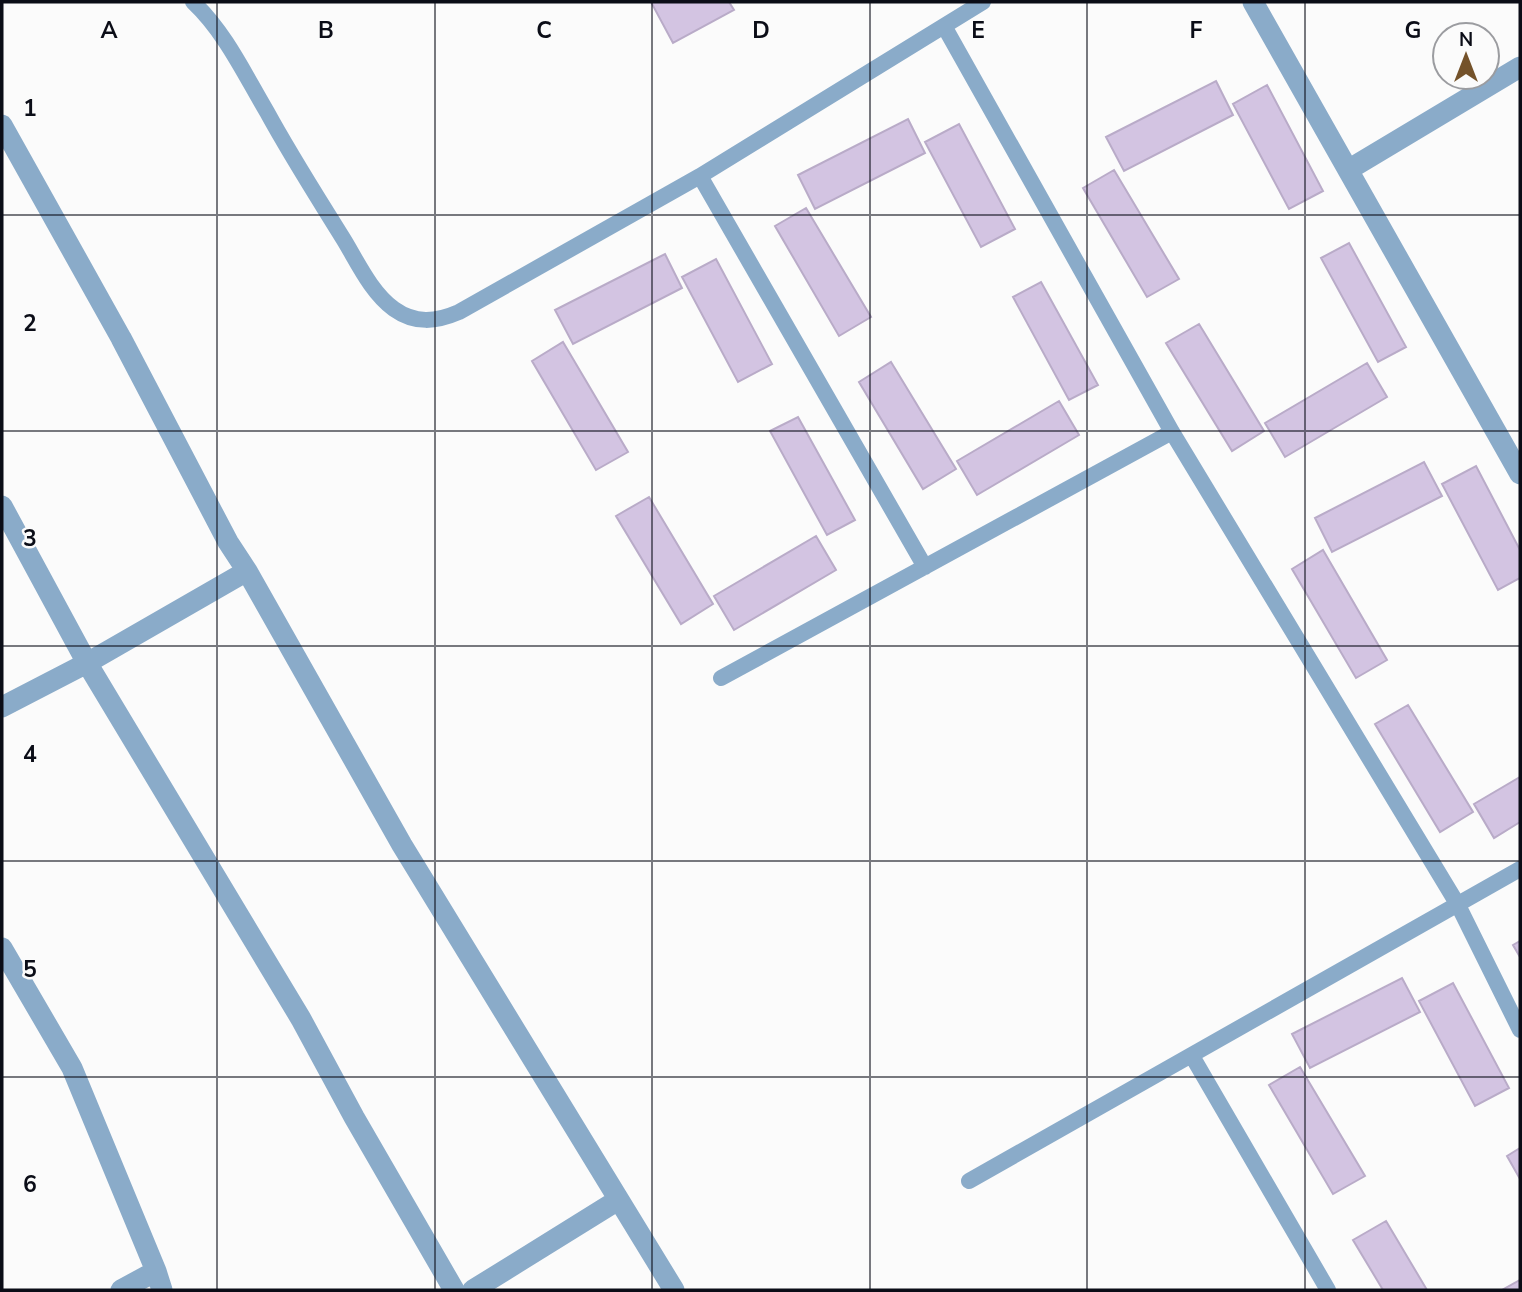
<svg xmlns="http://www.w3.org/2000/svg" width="1522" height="1292" font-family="'Nunito Sans',sans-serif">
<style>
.building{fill:#d3c4e2;stroke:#b9abc8;stroke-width:2}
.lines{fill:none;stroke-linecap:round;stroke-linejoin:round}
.lane{stroke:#8aabc9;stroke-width:16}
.street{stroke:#8aabc9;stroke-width:21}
.grid{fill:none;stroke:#0b0d17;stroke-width:2;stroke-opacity:0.55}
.grid-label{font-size:23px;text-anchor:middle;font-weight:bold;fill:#0b0d17;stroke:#fbfbfb;stroke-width:5;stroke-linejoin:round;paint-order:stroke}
</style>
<rect width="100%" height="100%" fill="#fbfbfb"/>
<path class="building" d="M651,2H729L734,10L673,43Z
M1216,81L1233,115L1124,171L1106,137Z
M1267,85L1323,191L1289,209L1233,104Z
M908,119L925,153L815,209L798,175Z
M959,124L1015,229L981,247L925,142Z
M1114,170L1179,279L1147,297L1083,188Z
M806,208L871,317L839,336L775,226Z
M1349,243L1406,347L1378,362L1321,258Z
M665,254L682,288L573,344L555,310Z
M716,259L772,364L738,382L682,277Z
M1041,282L1098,385L1069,400L1013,297Z
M1199,324L1264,431L1232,451L1166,343Z
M563,342L628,452L596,470L532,361Z
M891,362L956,469L923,489L859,382Z
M1367,363L1387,397L1285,457L1265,423Z
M1059,401L1079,435L977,495L957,461Z
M798,417L855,520L827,535L770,431Z
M1424,462L1442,496L1332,552L1315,518Z
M1476,466L1520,550V578L1498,590L1442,484Z
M649,497L713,604L681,624L616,516Z
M816,536L836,570L734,630L714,596Z
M1323,550L1387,660L1356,678L1292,569Z
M1408,705L1473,812L1440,832L1375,724Z
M1520,777V822L1494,838L1474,804Z
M1520,941V957L1513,945Z
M1402,978L1420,1012L1310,1068L1292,1034Z
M1453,983L1509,1088L1475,1106L1419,1001Z
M1300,1067L1365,1176L1333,1194L1269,1085Z
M1520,1148V1179L1507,1156Z
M1386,1221L1427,1290H1383L1353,1240Z
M1520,1280V1290H1502Z"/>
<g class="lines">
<path class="lane" d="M193,2C225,32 245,75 267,112C291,156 318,198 344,240C358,263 371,292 394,309C415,324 436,322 459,312L700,176L983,2
M944,26L1172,432L1458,905L1520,1030
M700,176L925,567
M721,678L1172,432
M1192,1056L1328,1290
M969,1181L1520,869"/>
<path class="street" d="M1253,2L1520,474
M2,125L121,338L228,542L247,571L402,845L674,1290
M1348,170L1520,67
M2,506L87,663L301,1019L354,1117L454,1290
M2,707L87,663L247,571
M2,948L72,1068L156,1271L162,1290
M121,1290L156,1271
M473,1290L618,1200"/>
</g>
<path class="grid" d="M217,2V1290M435,2V1290M652,2V1290M870,2V1290M1087,2V1290M1305,2V1290M2,215H1520M2,431H1520M2,646H1520M2,861H1520M2,1077H1520"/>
<g class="grid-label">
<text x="109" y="38">A</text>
<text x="326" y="38">B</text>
<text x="544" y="38">C</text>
<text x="761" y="38">D</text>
<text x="978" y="38">E</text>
<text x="1196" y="38">F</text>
<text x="1413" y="38">G</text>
<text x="30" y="116">1</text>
<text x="30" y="331">2</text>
<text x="30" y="546">3</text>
<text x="30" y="762">4</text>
<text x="30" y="977">5</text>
<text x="30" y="1192">6</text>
</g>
<rect width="1522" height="1292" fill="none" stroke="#0b0d17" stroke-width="7"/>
<g transform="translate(1466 56)"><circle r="33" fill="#fbfbfb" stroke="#9b9ca0" stroke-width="2"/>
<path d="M0-5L12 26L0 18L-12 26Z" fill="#74522a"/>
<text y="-10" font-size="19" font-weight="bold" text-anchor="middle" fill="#0b0d17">N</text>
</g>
</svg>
